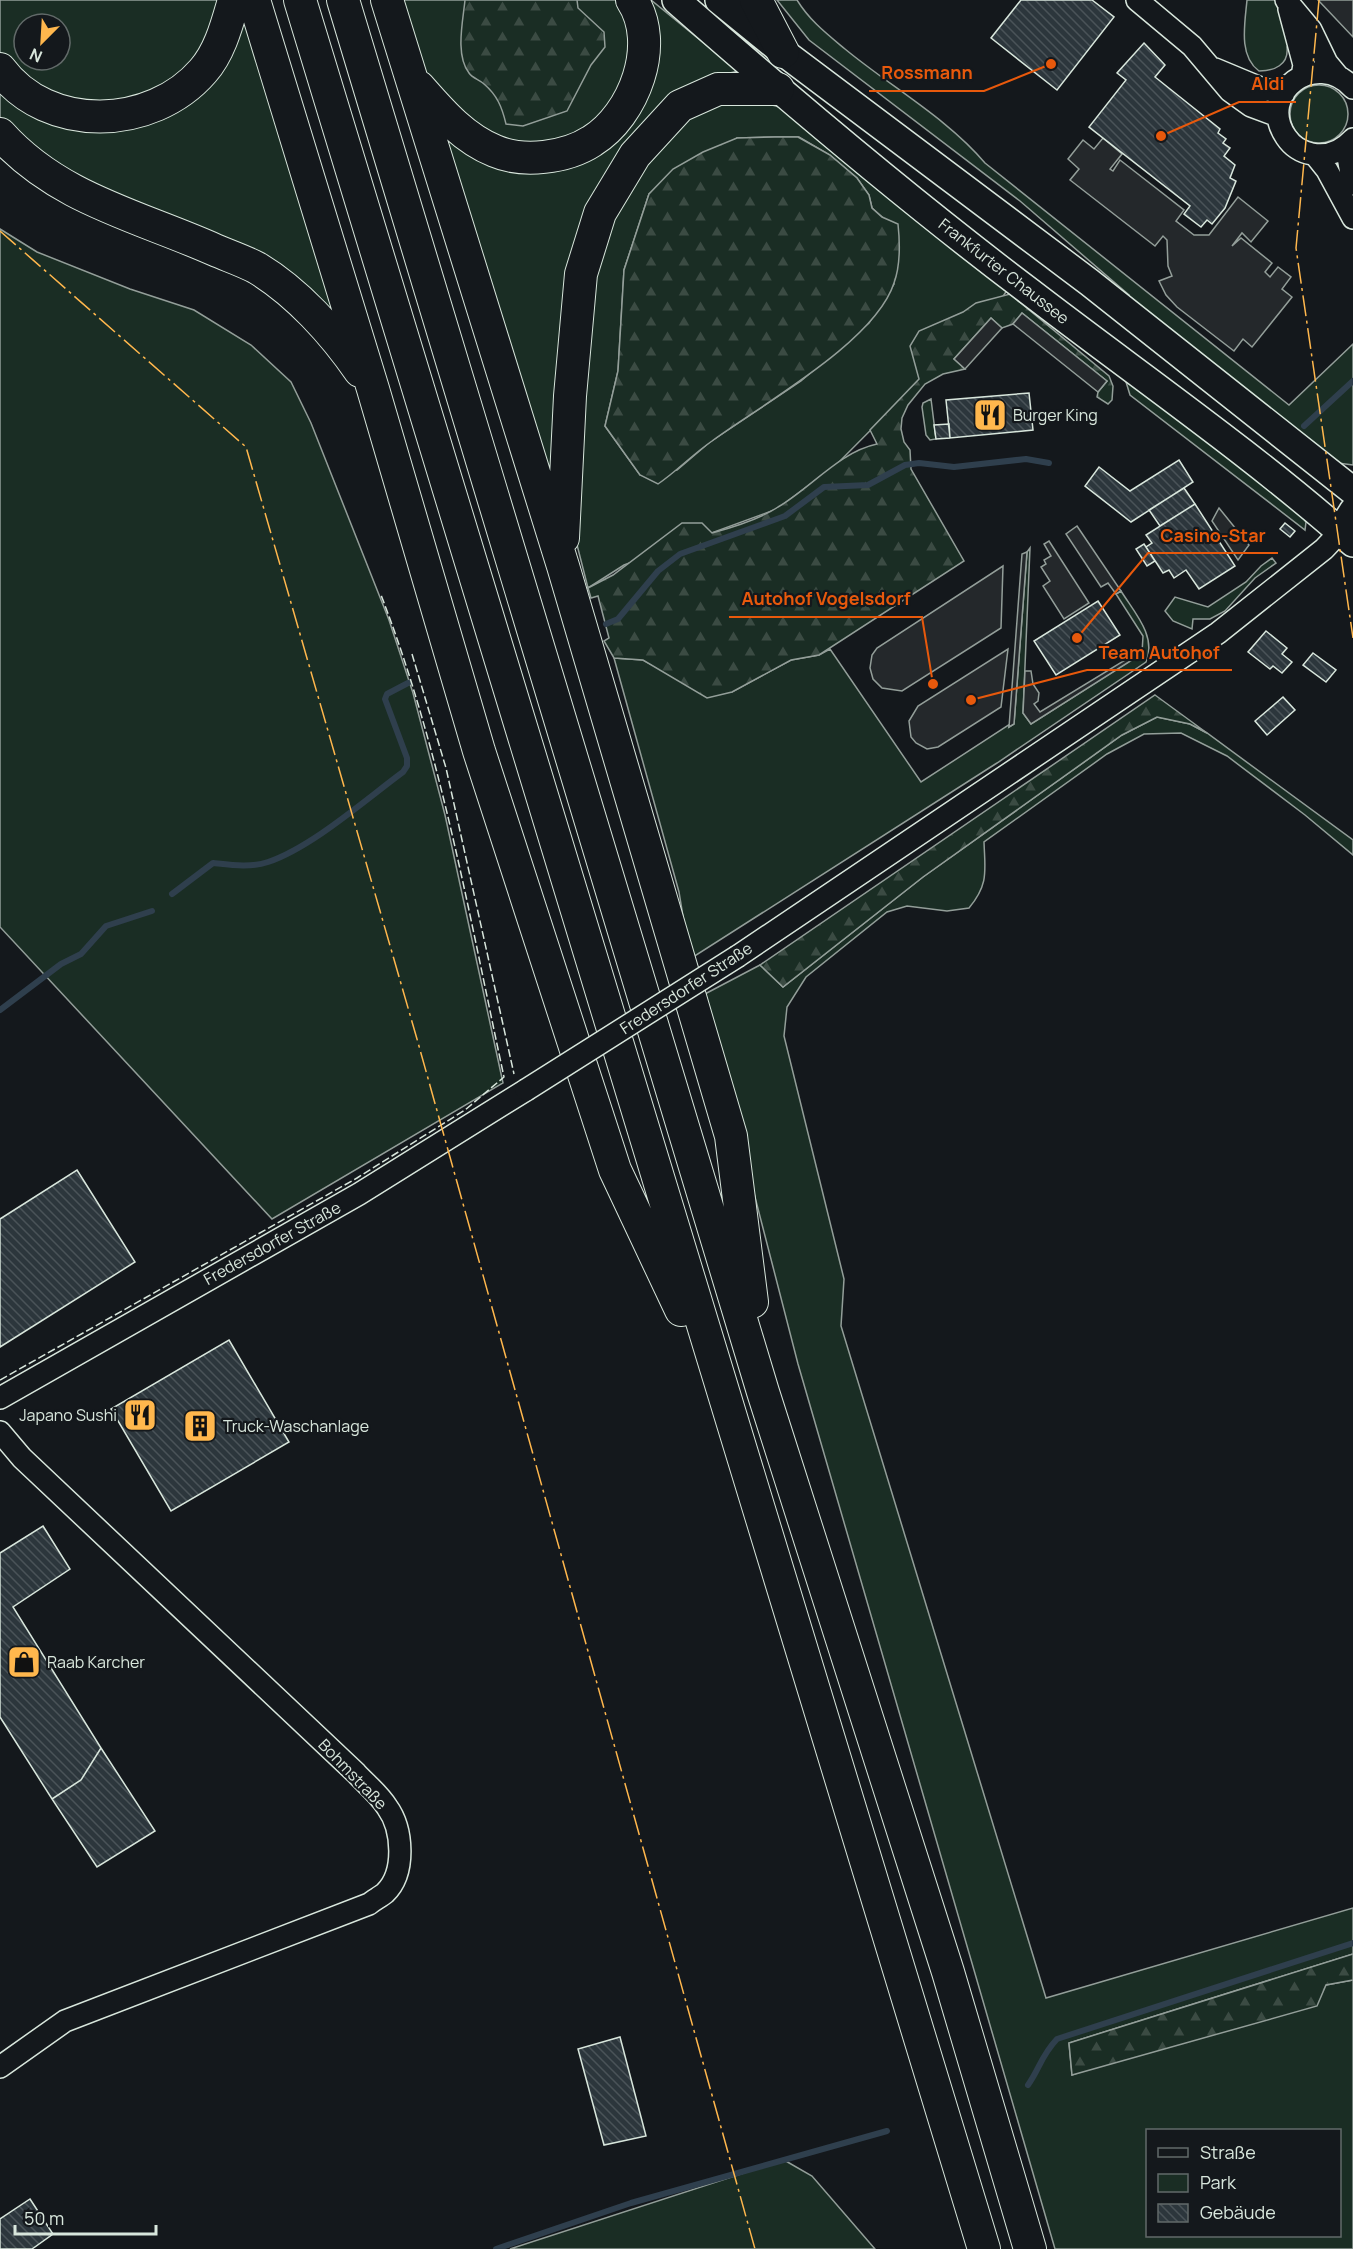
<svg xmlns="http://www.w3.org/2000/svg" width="1353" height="2249" font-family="Manrope,sans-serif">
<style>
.green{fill:#1a2d24;stroke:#939e99;stroke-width:1.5;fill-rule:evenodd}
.forest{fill:url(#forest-firs);stroke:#939e99;stroke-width:1.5}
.parking{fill:#24282b;stroke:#939e99;stroke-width:1.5}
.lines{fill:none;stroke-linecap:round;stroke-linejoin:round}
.stream{stroke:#2f3f4d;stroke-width:6}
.building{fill:url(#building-back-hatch);stroke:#d8e6dc;stroke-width:1.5}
.minor-casing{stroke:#d8e6dc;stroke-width:24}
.major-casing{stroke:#d8e6dc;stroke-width:30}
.highway-casing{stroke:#d8e6dc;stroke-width:34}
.minor{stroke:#14181c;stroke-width:21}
.major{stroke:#14181c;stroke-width:27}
.highway{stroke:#14181c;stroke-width:32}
.minor-bridge-casing{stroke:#d8e6dc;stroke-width:24;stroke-linecap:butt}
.minor-bridge{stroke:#14181c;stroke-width:21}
.fence{stroke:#d8e6dc;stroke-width:1.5;stroke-dasharray:8 3;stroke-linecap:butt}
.power{stroke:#ffb74d;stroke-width:1.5;stroke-dasharray:21 4.5 3 4.5;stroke-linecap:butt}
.labels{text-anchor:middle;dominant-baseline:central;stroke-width:4.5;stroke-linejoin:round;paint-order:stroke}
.street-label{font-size:16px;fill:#d8e6dc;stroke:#14181c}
.poi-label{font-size:16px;fill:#d8e6dc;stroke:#14181c;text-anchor:start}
.leader{fill:none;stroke:#e8590c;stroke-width:2}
.callout-dot{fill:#e8590c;stroke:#14181c;stroke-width:2}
.callout-label{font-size:18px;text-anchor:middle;font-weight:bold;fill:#e8590c;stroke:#14181c;stroke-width:4.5;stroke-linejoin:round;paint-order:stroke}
</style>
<defs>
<pattern id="forest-firs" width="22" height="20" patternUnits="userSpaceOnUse" patternTransform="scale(1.5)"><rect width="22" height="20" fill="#1a2d24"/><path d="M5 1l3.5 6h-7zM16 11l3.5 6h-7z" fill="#3b4b43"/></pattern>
<pattern id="building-back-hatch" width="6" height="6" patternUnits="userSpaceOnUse" patternTransform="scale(1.5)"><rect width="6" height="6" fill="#2c363c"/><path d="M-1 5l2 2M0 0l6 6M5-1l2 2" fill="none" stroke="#4a5358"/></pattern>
</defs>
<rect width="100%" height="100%" fill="#14181c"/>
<path class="green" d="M0,0H224L196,65L125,106L61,100L8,65L0,52ZM24,24H60V60H24Z
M243,0L351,340L333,317L68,179L0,117V83L158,119Z
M402,0H620L627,13L634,63L604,121L547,147L477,135L429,80L417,54Z
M646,0H651L738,71L718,76L600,186L554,514L433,120L468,153L606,143Z
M777,0H797C810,21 827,34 845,49C891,87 947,118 985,163L1289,405L1353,344V465L1338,463L1127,300L1129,295L1020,201L809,40Z
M1247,0H1277L1294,45L1287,47C1289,65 1274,71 1259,71C1238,56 1245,23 1247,0Z
M1290 114a29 29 0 1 1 58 0a29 29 0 1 1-58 0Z
M728,100H755L779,107L1011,284L1002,298L837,464L777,509L624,565L588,588L575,537L590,286L619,198L672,129L703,110ZM775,137H799L830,155L857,178L869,195L872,208L882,217L894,284L869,323L801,381L710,442L677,470L640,475L605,426L618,371L624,270L649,194L737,138Z
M0,229L37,252L130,289L194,310L251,345L291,382L311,423L389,620L413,693L445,815L503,1083L272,1219L0,927Z
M1123,372L1302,516L1306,522L1305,530L1130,395Z
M931,399L936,439L930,440L926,435L922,407L923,403Z
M1030,548L1023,713L1031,724L1142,653L1143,636L1116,594L1121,591C1134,612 1157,636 1146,662L997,763L690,959L679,892L614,658L643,660L660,669L732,692L791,660L819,655L830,649L921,782L1010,724L1009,727L1014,724L1027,552Z
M1272,558L1276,563L1255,578L1225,611L1210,619H1193L1192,629L1173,621L1165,611L1175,597L1208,607L1246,582L1261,566Z
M1157,717L1190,724L1207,733L1353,840V855L1305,815L1227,756L1181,733L1144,734L1107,754L984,842C985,871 989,884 969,908L947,911L907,906L887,912L806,977L787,1007L784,1036L844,1279L841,1326L1046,1998L1353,1908V1954L1069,2043L1072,2075L1326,1985L1353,1980V2249H1055L798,1364L703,995L760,965L783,987L923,877L1122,735ZM1148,2130H1340V2236H1148Z
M784,2160L812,2176L875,2249H510Z"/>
<path class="forest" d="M465,0H577L578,8L604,32L605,47L591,65L567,111L523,126L506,124C502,107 497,95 484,84C480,80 472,78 469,73C455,55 463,21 465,0Z
M775,137H798L830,155L857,178L869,195L872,208L882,217L898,224C900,243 901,264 894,283C875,342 762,404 712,441C693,454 677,471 658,484L640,475L605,426L618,371L624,270L649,194L673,169L703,152L737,138Z
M1010,294L1109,376L1113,386L1112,400L1108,404L1097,397L1098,392L1107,381L1022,313L1013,324L1002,328L991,318L954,359L965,369L943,374L925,384L908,405L902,418L901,429L904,442L910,450L911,469L964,561L819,655L791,660L732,692L707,698L643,660L614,658L604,641L609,638L598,596L591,598L588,588L613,575L682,523H702L712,533C734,527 760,519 778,507C811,488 839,452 877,444L870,430L919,379L910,346L919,331L963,312L976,303Z
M1155,695L1207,733L1190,724L1157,717L1122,735L923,877L783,987L760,965Z
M1353,1954V1980L1326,1985L1317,2006L1072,2075L1069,2043Z"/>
<path class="parking" d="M1318,0H1353V37Z
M1103,138L1122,154L1110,169L1113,171L1120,160L1184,210L1176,221L1194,235H1209L1238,197L1268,221L1251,242L1242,233L1232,246L1241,238L1272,263L1265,272L1270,277L1278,267L1291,277L1282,289L1292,297L1252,347L1243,339L1234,351L1177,307L1166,295L1159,281L1172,276L1168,266L1167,240L1163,236L1155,246L1070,180L1079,169L1068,159L1083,140L1094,149Z
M1022,313L1107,381L1098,392L1013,324Z
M991,318L1002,328L965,369L954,359Z
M1219,508L1249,545L1238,560L1212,521Z
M1077,526L1121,591L1116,594L1108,583L1101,587L1066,534Z
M1049,541L1089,603L1064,619L1043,586L1050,581L1041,567L1046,564L1044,560L1051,556L1044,544Z
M1027,552L1014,724L1009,727L1022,554Z
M1003,566L1001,628L902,691L882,688L873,679L870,668L872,655L877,648Z
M1008,649L1001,707L938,747L927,749L916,743L911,737L909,721L918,706Z
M1143,649V653L1031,724L1023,713L1025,671H1031L1033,684L1039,693L1038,701L1034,704L1040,712Z"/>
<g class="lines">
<path class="stream" d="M1304,426L1353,381
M606,624L618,619L658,571L680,554L785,516L824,487L868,485L905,465L919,463L954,467L1026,459L1049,463
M172,894L213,863C231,865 250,868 268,862C312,847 365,800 403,772L407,766V758L385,699L387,694L408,683
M0,1010L61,964L81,954L106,926L152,911
M1028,2085C1040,2068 1041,2056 1057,2039L1353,1943
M496,2249L631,2203L887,2131"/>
</g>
<path class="building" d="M1021,0H1092L1114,17L1057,90L991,38Z
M1144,43L1165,65L1155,77L1220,129L1218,133L1226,139L1223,143L1230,148L1224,156L1235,165L1230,178L1236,181L1225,208L1212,224L1207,220L1201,227L1184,214L1190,206L1089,127L1126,80L1117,73Z
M1029,393L1033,430L950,438L946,400Z
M949,424L950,438L936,439L934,425Z
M1179,460L1193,482L1131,522L1085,486L1099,467L1130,491Z
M1184,488L1195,504L1160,526L1149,510Z
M1195,504L1235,566L1199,589L1186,570L1174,578L1169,570L1163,573L1146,547L1152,543L1146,535Z
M1285,523L1295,531L1290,537L1280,529Z
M1144,544L1155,561L1147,566L1136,549Z
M1098,601L1120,635L1056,675L1034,641Z
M1266,631L1287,648L1282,654L1292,662L1282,673L1273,666L1270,669L1248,652Z
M1313,653L1336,670L1326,682L1303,665Z
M1283,697L1295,710L1267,735L1255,721Z
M77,1170L135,1262L0,1347V1219Z
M229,1340L289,1442L171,1511L111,1409Z
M43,1526L70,1569L13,1607L101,1748L81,1780L52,1799L0,1717V1553Z
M101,1748L155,1831L97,1867L52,1799L81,1780Z
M620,2037L646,2136L604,2145L578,2049Z
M30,2199L53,2234L32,2249H0V2219Z"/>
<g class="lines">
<g class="minor-casing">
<path id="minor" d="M1137,0L1192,46L1230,91L1251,106L1278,116
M1286,0L1311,30L1327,63L1337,75
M1289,9L1304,65L1302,76
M1215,69L1263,89L1284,93
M1353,88C1316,48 1256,93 1286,137C1292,146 1301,152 1312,154C1328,157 1342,151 1353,139
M1346,146L1353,184
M1315,155L1327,170L1353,218
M738,956L1218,633L1324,549L1340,532
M0,1398L359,1194L526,1090
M0,1432L22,1458L356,1773C366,1784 379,1794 387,1807C403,1829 406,1873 385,1893C380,1897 374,1900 369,1904L65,2021L0,2067"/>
</g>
<g class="major-casing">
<path id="major" d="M676,0C791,101 908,200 1030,292C1138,375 1251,453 1353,543
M719,0L783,52L1089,282L1353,491
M1340,532L1353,511"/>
</g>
<g class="highway-casing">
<path id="highway" d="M254,0L373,389L479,751L615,1170L681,1310
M300,0L984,2249
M343,0L763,1392L948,1972L1030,2249
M387,0L563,566L731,1136L752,1302
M756,0L783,52
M0,69C48,134 152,130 203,71C220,52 227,24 234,0
M419,87C441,112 463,138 495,151C523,163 566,158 592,141C634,115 661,44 632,0
M0,134C58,199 139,216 215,250C229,256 244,261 257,268C297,292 334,333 360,371
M563,538L570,396L581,274L600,213L635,155L680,106L718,89H778"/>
</g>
<use href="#minor" class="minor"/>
<use href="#major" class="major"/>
<use href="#highway" class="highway"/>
<g class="minor-bridge-casing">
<path id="minor-bridge" d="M526,1090L738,956"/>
</g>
<use href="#minor-bridge" class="minor-bridge"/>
<path class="fence" d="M412,654L446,768L514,1074
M0,1380L357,1178L465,1110L504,1077C469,915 441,750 381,595"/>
<path class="power" d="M1319,0L1296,248L1353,638
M0,231L246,447L417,1039L755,2249"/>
</g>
<defs>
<g id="restaurant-square" transform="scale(1.725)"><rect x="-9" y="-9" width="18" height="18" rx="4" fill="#ffb74d" stroke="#14181c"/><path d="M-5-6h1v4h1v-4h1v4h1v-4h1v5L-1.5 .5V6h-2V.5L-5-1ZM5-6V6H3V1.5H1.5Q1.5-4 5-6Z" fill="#111"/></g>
<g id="building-square" transform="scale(1.725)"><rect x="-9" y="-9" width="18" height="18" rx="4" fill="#ffb74d" stroke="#14181c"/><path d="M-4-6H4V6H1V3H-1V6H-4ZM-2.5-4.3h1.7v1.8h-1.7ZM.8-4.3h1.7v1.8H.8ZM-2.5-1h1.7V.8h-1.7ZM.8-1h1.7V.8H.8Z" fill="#111"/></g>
<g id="shop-square" transform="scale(1.725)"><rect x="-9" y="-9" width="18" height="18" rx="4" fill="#ffb74d" stroke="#14181c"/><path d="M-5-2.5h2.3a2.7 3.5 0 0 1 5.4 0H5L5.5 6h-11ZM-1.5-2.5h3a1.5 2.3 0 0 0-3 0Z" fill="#111"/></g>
</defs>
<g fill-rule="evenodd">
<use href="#restaurant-square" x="990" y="415"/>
<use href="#restaurant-square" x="140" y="1415"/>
<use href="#building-square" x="200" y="1426"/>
<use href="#shop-square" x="24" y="1662"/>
</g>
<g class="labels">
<g class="street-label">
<text transform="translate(1004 271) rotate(38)">Frankfurter Chaussee</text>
<text transform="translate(686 988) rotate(-33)">Fredersdorfer Straße</text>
<text transform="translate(272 1243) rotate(-29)">Fredersdorfer Straße</text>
<text transform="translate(353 1774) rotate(46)">Bohmstraße</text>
</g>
<g class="poi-label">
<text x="1013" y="415">Burger King</text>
<text x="117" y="1415" text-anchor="end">Japano Sushi</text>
<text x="223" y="1426">Truck-Waschanlage</text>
<text x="47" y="1662">Raab Karcher</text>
</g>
</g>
<path class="leader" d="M1051 64L984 91H869M1161 136L1239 102H1296M1077 638L1148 553H1278M933 684L922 617H729M971 700L1087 670H1232"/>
<g class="callout-dot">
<circle cx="1051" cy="64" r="6"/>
<circle cx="1161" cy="136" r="6"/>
<circle cx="1077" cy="638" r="6"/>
<circle cx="933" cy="684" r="6"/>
<circle cx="971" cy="700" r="6"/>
</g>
<g class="callout-label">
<text x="927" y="79">Rossmann</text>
<text x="1268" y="90">Aldi</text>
<text x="1213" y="542">Casino-Star</text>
<text x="826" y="605">Autohof Vogelsdorf</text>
<text x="1159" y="659">Team Autohof</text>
</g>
<rect x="1146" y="2129" width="195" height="108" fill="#14181c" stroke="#626a69" stroke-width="1.5"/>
<rect x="1158" y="2148" width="30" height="9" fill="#14181c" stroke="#626a69" stroke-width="1.5"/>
<text x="1200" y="2159" font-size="18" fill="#d8e6dc">Straße</text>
<rect x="1158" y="2174" width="30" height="18" fill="#1a2d24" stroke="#626a69" stroke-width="1.5"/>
<text x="1200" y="2189" font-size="18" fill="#d8e6dc">Park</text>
<rect x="1158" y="2204" width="30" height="18" fill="url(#building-back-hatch)" stroke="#626a69" stroke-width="1.5"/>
<text x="1200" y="2219" font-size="18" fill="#d8e6dc">Gebäude</text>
<g transform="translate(42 42) rotate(204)"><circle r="28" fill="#14181c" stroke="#626a69" stroke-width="1.5"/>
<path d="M0-4.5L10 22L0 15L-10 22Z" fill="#ffb74d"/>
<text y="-9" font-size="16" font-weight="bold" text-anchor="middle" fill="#d8e6dc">N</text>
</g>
<path d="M15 2225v9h141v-9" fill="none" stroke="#d8e6dc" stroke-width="3"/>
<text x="24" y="2225" font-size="18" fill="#d8e6dc" stroke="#14181c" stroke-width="4.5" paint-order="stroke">50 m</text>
</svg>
